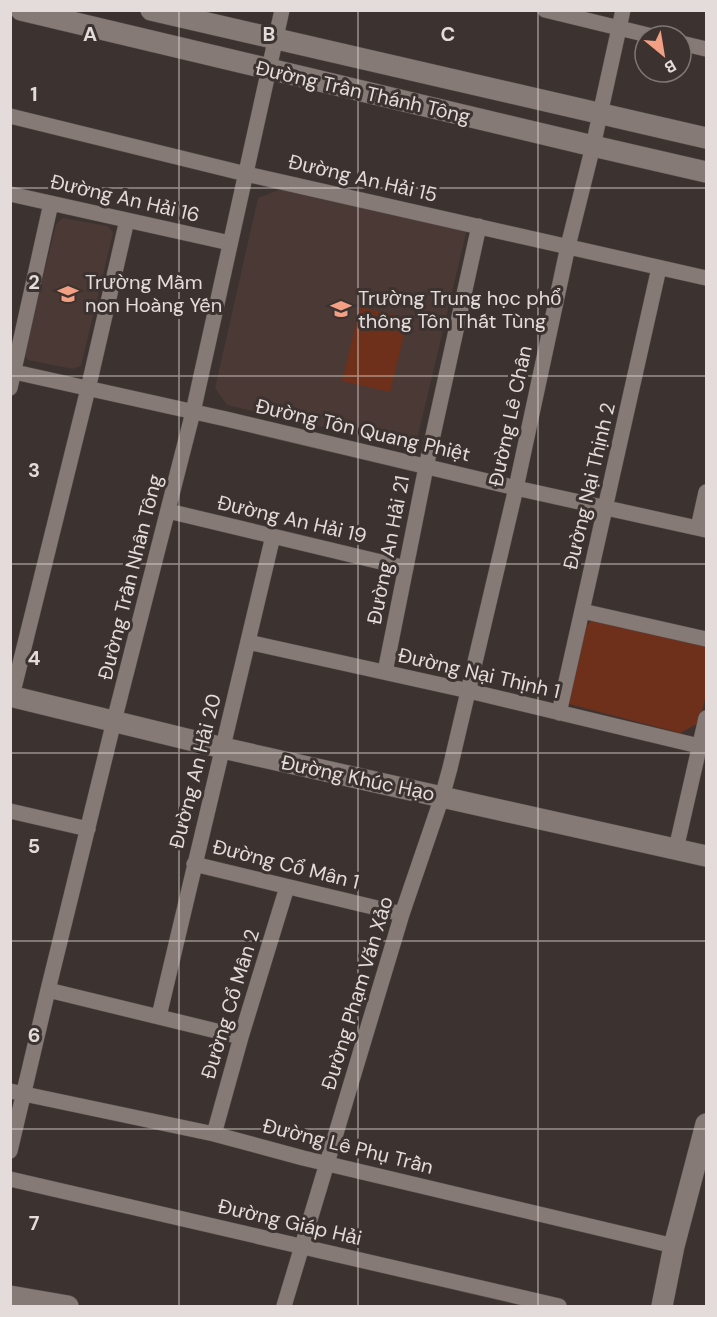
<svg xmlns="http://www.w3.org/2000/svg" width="717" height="1317" font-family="'DM Sans',sans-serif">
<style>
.built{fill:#4a3934}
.green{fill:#6e301b}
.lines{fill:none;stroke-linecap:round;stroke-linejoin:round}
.street-casing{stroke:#59504e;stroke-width:16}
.secondary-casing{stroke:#59504e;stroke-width:22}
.street{stroke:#867a76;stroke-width:15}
.secondary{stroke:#867a76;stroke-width:21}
.grid{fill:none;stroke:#e3dcda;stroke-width:1.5;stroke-opacity:0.55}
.labels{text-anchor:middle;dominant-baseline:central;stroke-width:6;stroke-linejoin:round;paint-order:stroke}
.street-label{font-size:20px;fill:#e3dcda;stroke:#3c3330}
.poi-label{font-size:20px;fill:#e3dcda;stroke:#3c3330;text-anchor:start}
.grid-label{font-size:20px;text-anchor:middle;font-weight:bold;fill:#e3dcda;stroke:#3c3330;stroke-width:6;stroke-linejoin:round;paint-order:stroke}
</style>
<rect width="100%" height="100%" fill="#3c3330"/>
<path class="built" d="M281,189L467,229L415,448L227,405L215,388L258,198Z
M63,218L108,226L113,233L81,366L73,369L28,360L24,355L56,224Z"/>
<path class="green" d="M360,307L408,318L390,392L342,381Z
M591,621L705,643L706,647V695L699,723L680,733L569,704L584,628Z"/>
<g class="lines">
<g class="street-casing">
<path id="street" d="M545,10L652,36
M681,43L706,49
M10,116L246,174L706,278
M10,194L230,243
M10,371L226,419L516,488L706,530
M10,388L51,203
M168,511L406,568
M698,528L706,492
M582,611L706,639
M248,642L469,691L699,746
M385,672L426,467L479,226
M12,696L88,389L127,220
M559,713L659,268
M10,811L88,829
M676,849L706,718
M194,864L402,914
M48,990L241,1037
M159,1016L273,536
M10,1091L214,1134L303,1158L674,1246
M214,1134L241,1037L287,887
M10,1151L48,990L114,721L193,412L282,10
M10,1179L559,1306
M284,1306L402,914L442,797L450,768L516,488L568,246L593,146L623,10"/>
</g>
<g class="secondary-casing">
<path id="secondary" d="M21,10L593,146L706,172
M151,10L706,138
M10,696L223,748L706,856
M10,1296L68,1306
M662,1306L674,1246L706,1124"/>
</g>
<use href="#street" class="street"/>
<use href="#secondary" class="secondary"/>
</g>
<path class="grid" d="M179,10V1306M358,10V1306M538,10V1306M10,188H706M10,376H706M10,564H706M10,753H706M10,941H706M10,1129H706"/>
<defs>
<g id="school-bare" transform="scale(1.62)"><path d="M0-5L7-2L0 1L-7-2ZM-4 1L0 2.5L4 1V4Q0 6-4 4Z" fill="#f39f84" stroke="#3c3330" stroke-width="2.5" paint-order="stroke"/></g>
</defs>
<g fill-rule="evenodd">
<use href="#school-bare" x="68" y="294"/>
<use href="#school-bare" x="341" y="309"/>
</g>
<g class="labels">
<g class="street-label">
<text transform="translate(363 92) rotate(13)">Đường Trần Thánh Tông</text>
<text transform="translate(363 178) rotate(13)">Đường An Hải 15</text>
<text transform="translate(125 198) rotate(13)">Đường An Hải 16</text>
<text transform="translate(510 416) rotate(-78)">Đường Lê Chân</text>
<text transform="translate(363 430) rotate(13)">Đường Tôn Quang Phiệt</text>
<text transform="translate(589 486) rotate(-77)">Đường Nại Thịnh 2</text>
<text transform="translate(292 519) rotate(13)">Đường An Hải 19</text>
<text transform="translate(388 550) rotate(-79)">Đường An Hải 21</text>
<text transform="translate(130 577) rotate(-76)">Đường Trần Nhân Tông</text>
<text transform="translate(479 673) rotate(13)">Đường Nại Thịnh 1</text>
<text transform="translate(195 771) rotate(-76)">Đường An Hải 20</text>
<text transform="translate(358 778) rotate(12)">Đường Khúc Hạo</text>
<text transform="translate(286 864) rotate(14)">Đường Cổ Mân 1</text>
<text transform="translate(357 993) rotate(-73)">Đường Phạm Văn Xảo</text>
<text transform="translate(230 1004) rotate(-73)">Đường Cổ Mân 2</text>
<text transform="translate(348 1146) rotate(14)">Đường Lê Phụ Trần</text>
<text transform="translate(290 1222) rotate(13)">Đường Giáp Hải</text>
</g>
<g class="poi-label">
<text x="85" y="282">Trường Mầm<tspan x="85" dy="23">non Hoàng Yến</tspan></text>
<text x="358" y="298">Trường Trung học phổ<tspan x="358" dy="23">thông Tôn Thất Tùng</tspan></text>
</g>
</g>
<g class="grid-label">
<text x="90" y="41">A</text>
<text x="269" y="41">B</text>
<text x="448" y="41">C</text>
<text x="34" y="101">1</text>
<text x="34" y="289">2</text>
<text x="34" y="477">3</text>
<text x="34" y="665">4</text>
<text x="34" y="853">5</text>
<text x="34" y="1042">6</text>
<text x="34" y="1230">7</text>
</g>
<rect width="717" height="1317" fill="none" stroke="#e3dcda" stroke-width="24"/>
<g transform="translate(663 54) rotate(150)"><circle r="28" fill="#3c3330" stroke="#7f7774" stroke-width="1.5"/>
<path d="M0-4.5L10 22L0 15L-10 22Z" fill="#f39f84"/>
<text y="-9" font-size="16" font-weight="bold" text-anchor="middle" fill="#e3dcda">B</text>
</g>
</svg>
